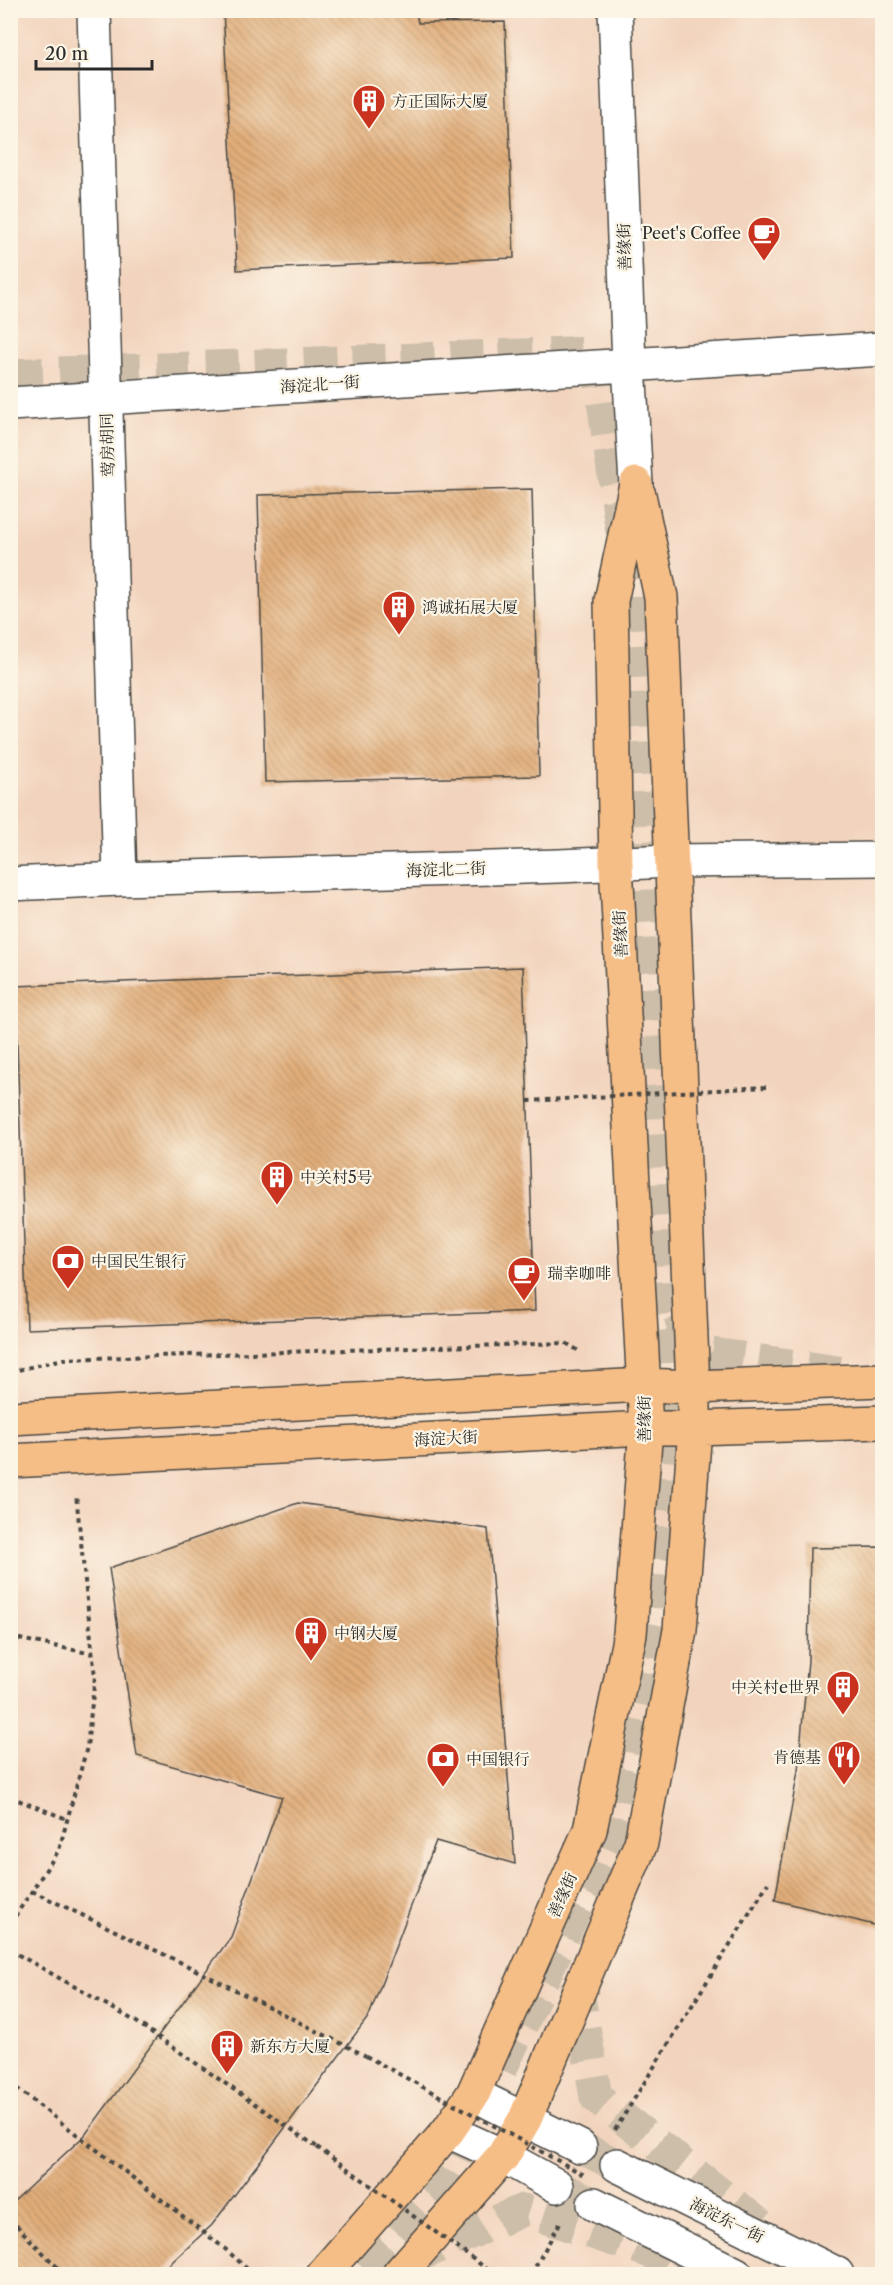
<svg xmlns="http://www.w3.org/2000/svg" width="893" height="2285" font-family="'Libre Caslon Text','Noto Serif SC',serif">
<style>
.built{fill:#f2d4be}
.building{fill:url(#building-back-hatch)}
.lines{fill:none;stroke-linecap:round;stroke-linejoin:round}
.minor-tunnel{stroke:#cdbea9;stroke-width:33;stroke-dasharray:33 16;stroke-linecap:butt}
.minor-casing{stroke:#494743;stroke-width:36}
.major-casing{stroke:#494743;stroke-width:36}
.path{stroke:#494743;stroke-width:4;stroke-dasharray:4.5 4.5;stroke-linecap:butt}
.minor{stroke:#fff;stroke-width:33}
.major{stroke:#f6be87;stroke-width:33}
.path-bridge{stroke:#494743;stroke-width:4;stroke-dasharray:4.5 4.5;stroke-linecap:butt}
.labels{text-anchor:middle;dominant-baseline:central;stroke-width:4.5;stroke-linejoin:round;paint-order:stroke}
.poi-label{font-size:16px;fill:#2b2b2b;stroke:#fcf5e5;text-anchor:start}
.street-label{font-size:16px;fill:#2b2b2b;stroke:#fcf5e5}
</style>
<defs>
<pattern id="building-back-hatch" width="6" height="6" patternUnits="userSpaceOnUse" patternTransform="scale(1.5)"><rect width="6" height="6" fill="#e2ae7a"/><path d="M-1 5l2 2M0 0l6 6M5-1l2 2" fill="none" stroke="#b78e64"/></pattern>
</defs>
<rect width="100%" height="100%" fill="#fcf5e5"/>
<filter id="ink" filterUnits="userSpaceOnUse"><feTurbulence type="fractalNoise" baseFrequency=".0167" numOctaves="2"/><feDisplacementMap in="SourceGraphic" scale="12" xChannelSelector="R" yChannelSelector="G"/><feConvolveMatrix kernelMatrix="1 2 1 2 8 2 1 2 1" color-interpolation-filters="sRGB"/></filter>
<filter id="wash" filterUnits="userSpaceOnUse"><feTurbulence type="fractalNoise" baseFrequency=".008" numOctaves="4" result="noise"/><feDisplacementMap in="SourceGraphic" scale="24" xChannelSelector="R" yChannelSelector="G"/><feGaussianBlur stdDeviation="1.35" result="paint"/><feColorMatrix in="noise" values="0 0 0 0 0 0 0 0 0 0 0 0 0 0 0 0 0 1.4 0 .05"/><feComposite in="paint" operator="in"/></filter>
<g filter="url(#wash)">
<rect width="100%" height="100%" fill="#f5e3c9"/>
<path class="built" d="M11,11H882V2274H11Z"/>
<g id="blocks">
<path class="building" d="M223,10H416L418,23L505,22L514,258L237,270Z
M532,489L539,776L265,782L258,495Z
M523,967L535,1311L27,1329L15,986Z
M298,1503L488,1529L515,1864L436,1841L369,2016L212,2225L159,2274H10V2205L85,2135L231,1937L282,1797L137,1756L109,1568Z
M882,1547V1927L775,1900L798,1771L808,1661L810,1548Z"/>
</g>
</g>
<g filter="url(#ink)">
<use href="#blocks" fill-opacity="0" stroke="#494743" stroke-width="1.5"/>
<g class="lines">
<path class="minor-tunnel" d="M10,375L596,352L629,581L667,1402L656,1610L606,1844L449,2180L359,2274
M680,1316L683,1327L712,1354L845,1373
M576,1980L596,2097L769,2232
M580,2147L617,2165
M557,2186L594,2204
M408,2260L523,2210L705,2270"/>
<g class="minor-casing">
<path id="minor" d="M94,10L120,879
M615,10L629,364L636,484
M10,404L882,349
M10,884L120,879L559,866L670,861L882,859
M473,2094L580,2147
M448,2131L503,2156L557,2186
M617,2165L837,2274
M594,2204L736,2274"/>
</g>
<g class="major-casing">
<path id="major" d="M10,1418L644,1385L693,1387L882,1380
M10,1461L646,1428H695L882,1422
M323,2274L448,2131L473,2094L590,1830L630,1634L646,1428L616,864L611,601L636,484
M399,2274L503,2156L525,2119L641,1843L680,1630L695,1428L693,1387L661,597L639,495"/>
</g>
<path class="path" d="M10,1372L63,1359L566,1343L579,1351
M10,1637L93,1654
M10,1797L67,1819
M32,1891L184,1964L366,2056
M10,1924L59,1850L87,1747L95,1677L76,1494
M10,1950L135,2021L317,2147
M10,2083L224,2248L253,2274
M615,2130L768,1883
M10,2219L64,2274
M531,2274L561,2221"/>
<use href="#minor" class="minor"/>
<use href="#major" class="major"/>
<path class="path-bridge" d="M528,1101L766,1087
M366,2056L586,2176
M317,2147L494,2274"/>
</g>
</g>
<defs>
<g id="building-pin" transform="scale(1.725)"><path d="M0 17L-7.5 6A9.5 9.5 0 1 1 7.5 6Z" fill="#c8321e" stroke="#fcf5e5"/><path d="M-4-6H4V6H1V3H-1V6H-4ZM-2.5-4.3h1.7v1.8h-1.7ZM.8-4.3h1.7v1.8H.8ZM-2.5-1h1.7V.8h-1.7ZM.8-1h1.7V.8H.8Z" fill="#fff"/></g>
<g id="cafe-pin" transform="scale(1.725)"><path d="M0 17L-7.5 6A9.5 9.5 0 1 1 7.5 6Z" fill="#c8321e" stroke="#fcf5e5"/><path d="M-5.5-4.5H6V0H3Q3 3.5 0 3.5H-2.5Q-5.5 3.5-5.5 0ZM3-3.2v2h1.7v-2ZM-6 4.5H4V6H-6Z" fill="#fff"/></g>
<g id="bank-pin" transform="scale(1.725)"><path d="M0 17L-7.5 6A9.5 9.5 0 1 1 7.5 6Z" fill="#c8321e" stroke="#fcf5e5"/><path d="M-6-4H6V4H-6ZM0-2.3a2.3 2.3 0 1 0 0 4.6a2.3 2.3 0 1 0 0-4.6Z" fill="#fff"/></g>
<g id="restaurant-pin" transform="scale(1.725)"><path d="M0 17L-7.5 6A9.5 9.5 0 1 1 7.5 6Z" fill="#c8321e" stroke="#fcf5e5"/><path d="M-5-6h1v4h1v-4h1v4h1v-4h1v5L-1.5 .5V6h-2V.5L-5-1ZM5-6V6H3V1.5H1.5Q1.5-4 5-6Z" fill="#fff"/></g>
</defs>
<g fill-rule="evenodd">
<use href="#building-pin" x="369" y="101"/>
<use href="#cafe-pin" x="764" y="233"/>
<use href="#building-pin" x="399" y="607"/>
<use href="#building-pin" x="277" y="1177"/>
<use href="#bank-pin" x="68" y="1261"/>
<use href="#cafe-pin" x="524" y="1273"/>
<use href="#building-pin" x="311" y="1633"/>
<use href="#building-pin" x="843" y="1687"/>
<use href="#restaurant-pin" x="844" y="1757"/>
<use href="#bank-pin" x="443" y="1759"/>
<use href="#building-pin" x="227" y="2046"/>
</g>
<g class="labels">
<g class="poi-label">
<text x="392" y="101">方正国际大厦</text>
<text x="741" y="233" text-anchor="end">Peet's Coffee</text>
<text x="422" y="607">鸿诚拓展大厦</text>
<text x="300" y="1177">中关村5号</text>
<text x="91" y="1261">中国民生银行</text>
<text x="547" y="1273">瑞幸咖啡</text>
<text x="334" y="1633">中钢大厦</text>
<text x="820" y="1687" text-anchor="end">中关村e世界</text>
<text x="821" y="1757" text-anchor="end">肯德基</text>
<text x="466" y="1759">中国银行</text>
<text x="250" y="2046">新东方大厦</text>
</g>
<g class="street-label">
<text transform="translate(624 247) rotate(-92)">善缘街</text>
<text transform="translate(320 384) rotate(-4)">海淀北一街</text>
<text transform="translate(107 445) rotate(-92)">莺房胡同</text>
<text transform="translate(446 869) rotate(-2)">海淀北二街</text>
<text transform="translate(620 934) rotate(-93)">善缘街</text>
<text transform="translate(644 1419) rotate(-90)">善缘街</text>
<text transform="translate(446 1438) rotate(-3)">海淀大街</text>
<text transform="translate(562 1895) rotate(-66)">善缘街</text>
<text transform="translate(727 2220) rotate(26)">海淀东一街</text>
</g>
</g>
<rect width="893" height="2285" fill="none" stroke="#fcf5e5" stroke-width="36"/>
<path d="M36 60v9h116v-9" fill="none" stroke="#2b2b2b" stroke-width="3"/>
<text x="45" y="60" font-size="18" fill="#2b2b2b" stroke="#fcf5e5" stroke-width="4.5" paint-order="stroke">20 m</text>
</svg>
